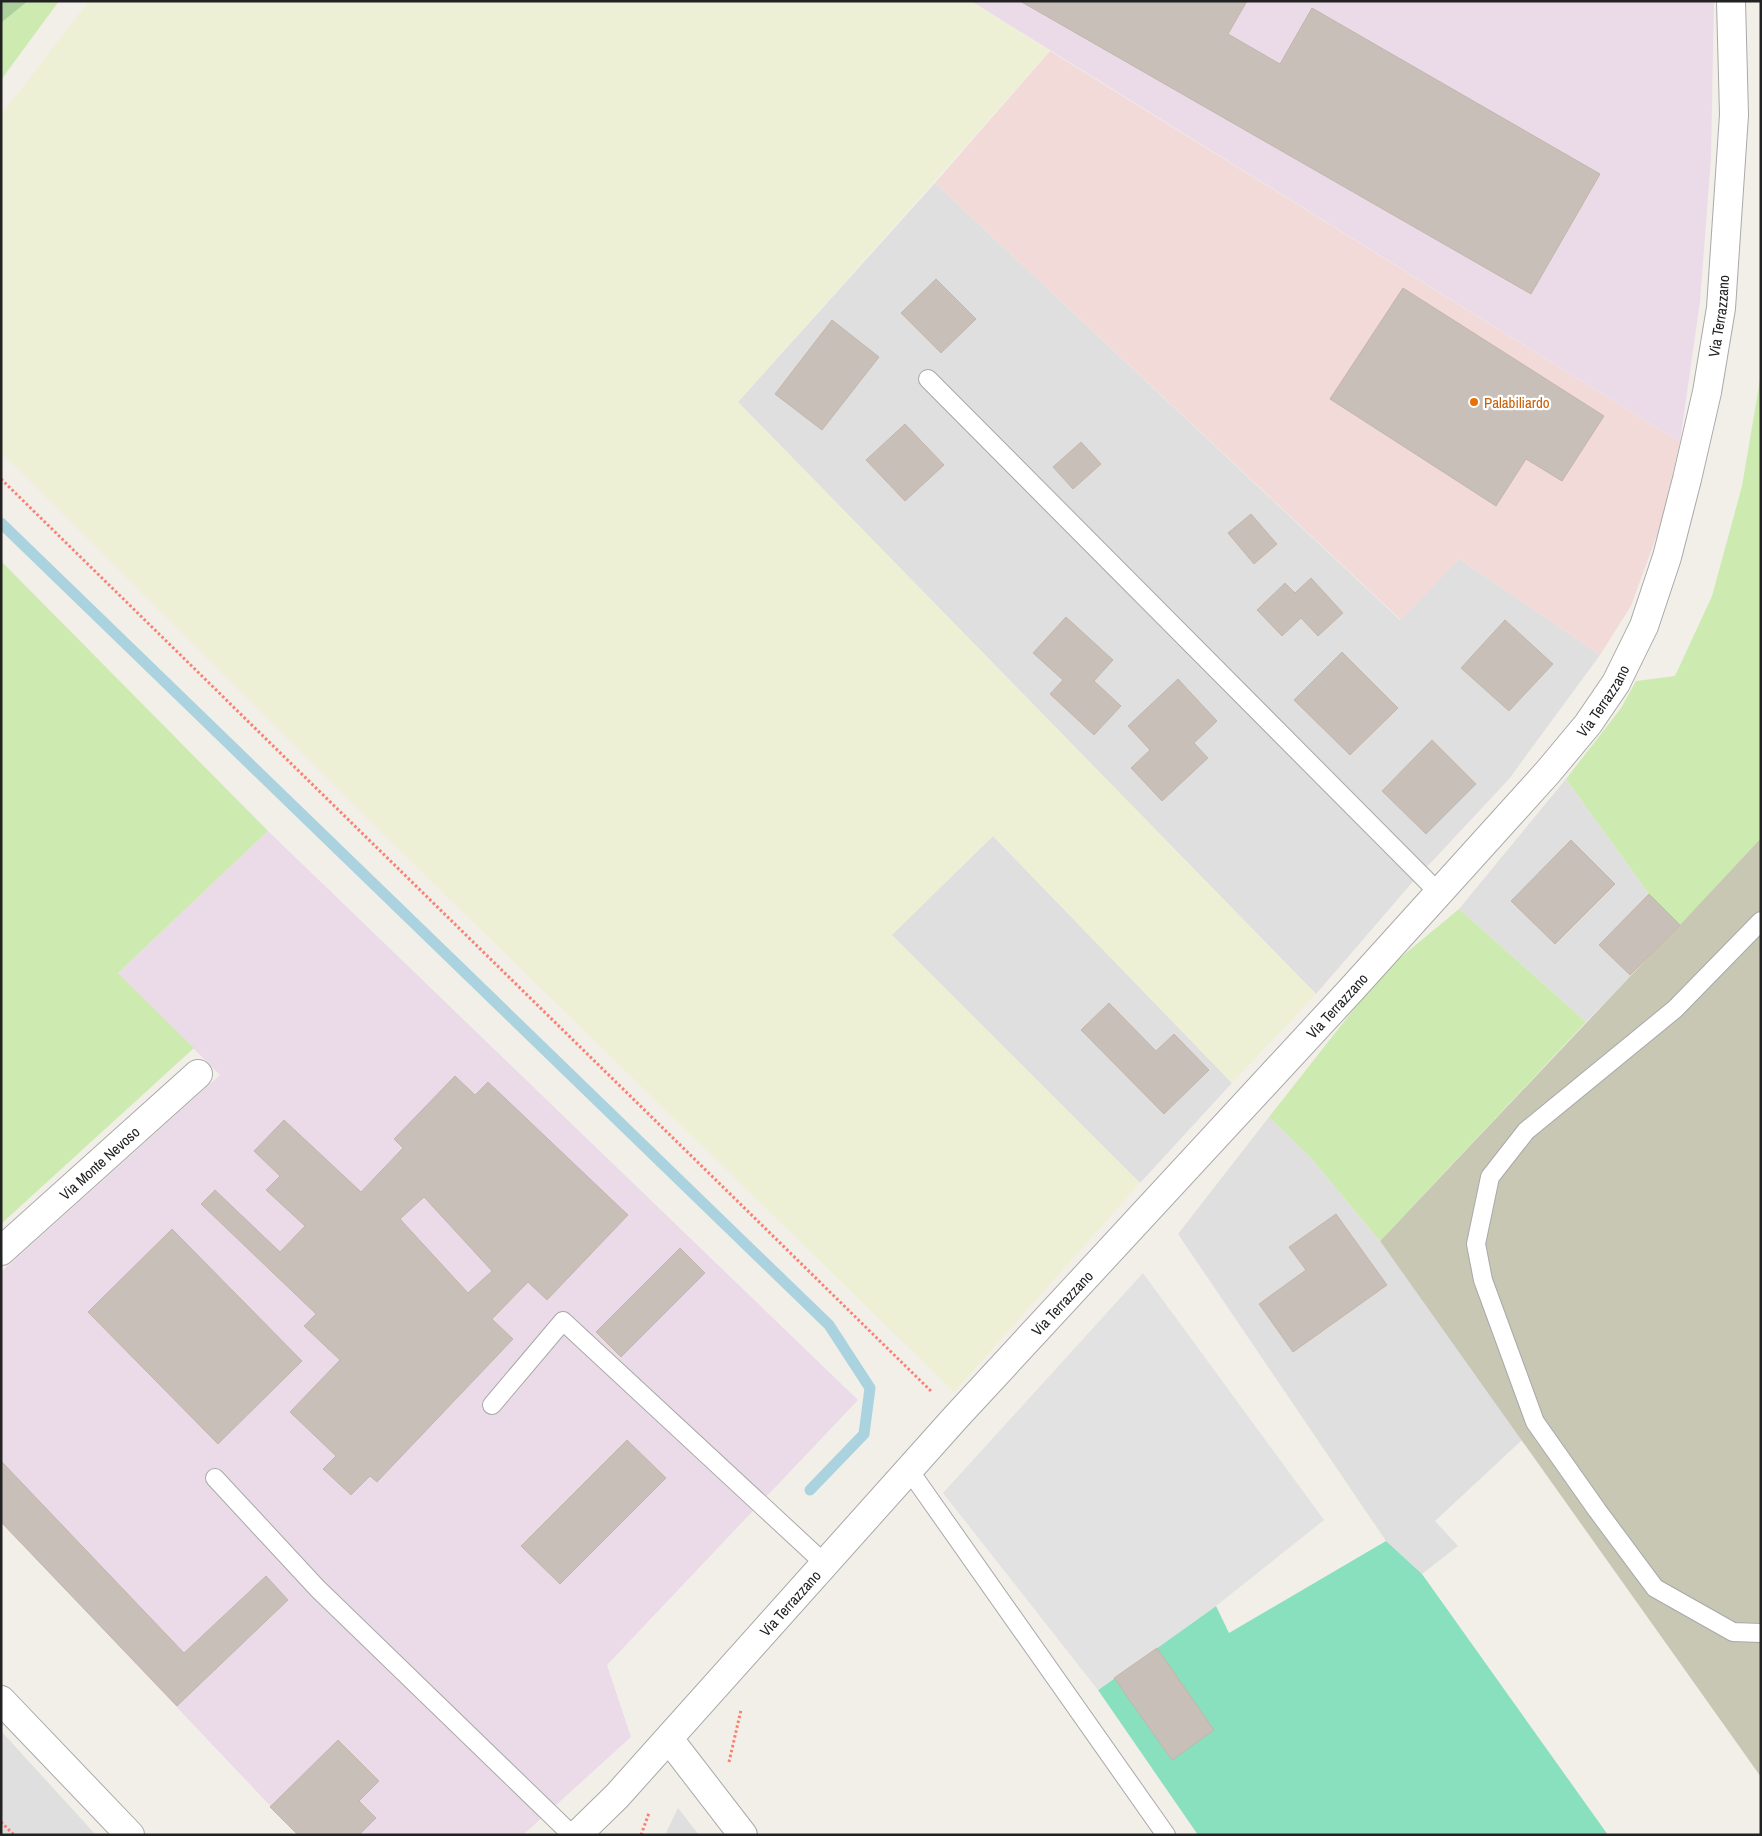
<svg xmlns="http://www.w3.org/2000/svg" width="1762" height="1836" font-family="'Archivo Narrow',sans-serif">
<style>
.residential{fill:#e0dfdf}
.commercial{fill:#f2dad9}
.industrial{fill:#ebdbe8}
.construction{fill:#c7c7b4}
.farmland{fill:#eef0d5}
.grass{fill:#cdebb0}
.forest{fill:#add19e}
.pitch{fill:#88e0be}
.parking{fill:#e2e2e2}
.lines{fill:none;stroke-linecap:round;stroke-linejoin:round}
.stream{stroke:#aad3df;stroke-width:11}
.building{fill:#c7bfb8;stroke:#c4b6ab;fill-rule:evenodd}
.lane-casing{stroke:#a9a9a9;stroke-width:20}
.street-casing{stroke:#a9a9a9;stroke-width:30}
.path{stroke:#fa8072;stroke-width:3;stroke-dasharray:2.5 2.5;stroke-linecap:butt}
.lane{stroke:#fff;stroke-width:18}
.street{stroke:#fff;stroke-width:28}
.food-dot{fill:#e8710a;stroke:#fff;stroke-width:2}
.labels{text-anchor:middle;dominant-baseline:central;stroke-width:4.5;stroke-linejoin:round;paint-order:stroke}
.street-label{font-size:15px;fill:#222;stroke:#fff}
.food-label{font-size:15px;fill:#c56008;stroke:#fff;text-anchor:start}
</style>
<rect width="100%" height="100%" fill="#f2efe9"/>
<path class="residential" d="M935,183L1400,620L1459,559L1600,655L1509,779L1410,885L1316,994L738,402Z
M1566,779L1649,894L1680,925L1586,1022L1459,909Z
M993,836L1232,1083L1140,1183L891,935Z
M1269,1117L1311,1158L1380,1241L1522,1440L1435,1521L1458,1546L1422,1574L1386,1541L1178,1234Z
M1,1731L96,1835H1Z
M678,1808L699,1835H665Z"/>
<path class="commercial" d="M1050,51L1680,442L1662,521L1631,606L1600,655L1459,559L1401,620L935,183Z"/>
<path class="industrial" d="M971,1H1714L1711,158L1700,302L1680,442Z
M268,831L858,1400L607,1665L631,1737L523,1835H298L1,1522V1272L220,1075L118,973Z"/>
<path class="construction" d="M1761,838V1777L1380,1241Z"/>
<path class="farmland" d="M89,1H971L1050,51L738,402L1316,994L1232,1083L993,836L892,935L1140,1183L954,1392L392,843L1,452V115Z"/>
<path class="grass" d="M28,1H59L1,80V23Z
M1761,374V838L1680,925L1649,894L1566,779L1621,708L1636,681L1675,676L1712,596L1742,486Z
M1,561L268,831L118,973L194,1048L1,1224Z
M1459,909L1586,1022L1380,1241L1311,1158L1269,1117L1383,972Z"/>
<path class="forest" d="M1,1H28L1,23Z"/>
<path class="pitch" d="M1386,1541L1422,1574L1608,1835H1198L1098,1690L1216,1606L1229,1633Z"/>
<path class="parking" d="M1143,1273L1324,1520L1216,1606L1098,1690L943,1493Z"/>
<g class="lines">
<path class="stream" d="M1,523L829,1325L870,1388L864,1434L810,1490"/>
</g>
<path class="building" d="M1020,1H1247L1228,34L1280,64L1312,8L1600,174L1531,294Z
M936,279L976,319L941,353L901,313Z
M1403,288L1604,416L1562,481L1526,459L1496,506L1330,399Z
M832,320L879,357L822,430L775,394Z
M905,424L944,465L905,501L866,460Z
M1081,442L1101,464L1073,489L1053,467Z
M1251,514L1277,544L1254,564L1228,533Z
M1311,578L1343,613L1318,636L1301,618L1282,636L1257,610L1285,583L1295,593Z
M1066,617L1113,660L1094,681L1121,706L1094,735L1050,694L1063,680L1033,653Z
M1505,620L1553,664L1509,711L1461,668Z
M1342,652L1398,708L1350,755L1294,700Z
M1178,679L1217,721L1194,743L1208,758L1162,801L1131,768L1150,750L1128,726Z
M1432,740L1476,784L1426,834L1382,791Z
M1571,840L1615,884L1555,944L1511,901Z
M1649,894L1680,925L1630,975L1599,945Z
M1109,1003L1156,1051L1174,1034L1209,1070L1164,1114L1081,1030Z
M455,1076L475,1095L488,1082L628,1215L547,1300L528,1282L492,1319L513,1339L377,1482L370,1476L351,1495L323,1469L336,1456L290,1412L340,1360L304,1326L316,1314L201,1204L215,1190L280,1252L305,1226L266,1190L280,1176L254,1151L284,1120L361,1192L403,1148L394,1139ZM424,1197L492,1271L468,1293L400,1219Z
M1336,1214L1387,1285L1293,1352L1259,1304L1306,1270L1289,1247Z
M172,1229L302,1361L218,1444L88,1312Z
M680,1248L705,1273L621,1357L596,1332Z
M627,1440L666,1478L560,1584L521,1546Z
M1,1461L184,1653L266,1576L288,1600L177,1706L1,1522Z
M1157,1648L1214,1730L1172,1760L1114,1678Z
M338,1740L379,1781L359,1801L376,1818L359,1835H298L270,1807Z"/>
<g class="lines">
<g class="lane-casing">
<path id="lane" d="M928,379L1439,893
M1761,921L1675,1009L1526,1131L1490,1177L1476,1244L1483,1280L1535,1422L1597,1510L1655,1588L1733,1632L1761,1633
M492,1405L563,1321L825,1564
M909,1470L1166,1835
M215,1478L318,1589L572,1835"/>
</g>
<g class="street-casing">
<g id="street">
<path id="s1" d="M1,1251L198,1074"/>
<path d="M1,1700L130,1835"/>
<path d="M669,1739L743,1835"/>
<path id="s2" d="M577,1835L617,1796L957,1416L1351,990L1548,772L1588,724L1616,683L1644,626L1667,557L1687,479L1707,392L1721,308L1734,115L1731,1"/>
</g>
</g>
<path class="path" d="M1,479L932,1392
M729,1762L741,1710
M1,1822L14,1835
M641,1835L649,1813"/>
<use href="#lane" class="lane"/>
<use href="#street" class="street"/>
</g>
<circle class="food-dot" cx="1474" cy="402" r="5"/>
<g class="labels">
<g class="street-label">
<text stroke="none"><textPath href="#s2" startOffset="1935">Via Terrazzano</textPath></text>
<text stroke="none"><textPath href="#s2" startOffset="1530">Via Terrazzano</textPath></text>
<text stroke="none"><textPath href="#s2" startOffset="1125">Via Terrazzano</textPath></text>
<text stroke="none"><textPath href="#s1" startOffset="132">Via Monte Nevoso</textPath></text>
<text stroke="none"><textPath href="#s2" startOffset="720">Via Terrazzano</textPath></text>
<text stroke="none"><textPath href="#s2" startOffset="315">Via Terrazzano</textPath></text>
</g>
<g class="food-label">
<text x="1484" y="402">Palabiliardo</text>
</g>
</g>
<rect width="1762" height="1836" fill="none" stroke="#222222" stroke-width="5"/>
</svg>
